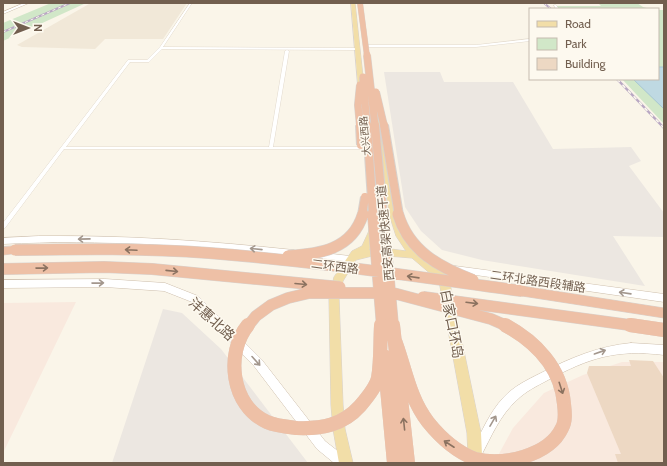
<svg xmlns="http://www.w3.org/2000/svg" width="667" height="466" font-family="Cabin,'Noto Sans SC',sans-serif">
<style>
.residential{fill:#f1e8d8}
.commercial{fill:#f9e9de}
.industrial{fill:#ece7e1}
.green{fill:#d1e7c8}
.water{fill:#bfd9e2;stroke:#a6c7d3}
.building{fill:#edd8c3}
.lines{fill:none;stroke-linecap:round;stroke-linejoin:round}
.street-casing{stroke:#cbbeb0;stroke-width:0.5}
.secondary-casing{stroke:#cebfad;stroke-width:1}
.primary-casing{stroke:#d8d2ce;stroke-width:1}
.highway-casing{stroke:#d8d2ce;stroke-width:1}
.street{fill:#fff;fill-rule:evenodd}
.secondary{fill:#fff;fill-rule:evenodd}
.primary{fill:#f2dea8;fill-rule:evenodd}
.highway{fill:#eec0a6;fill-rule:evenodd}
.rail-far1-casing{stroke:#b9a8c3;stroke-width:2}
.rail-casing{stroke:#b9a8c3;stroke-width:2.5}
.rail-far1{stroke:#fdf9ef;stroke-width:1;stroke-dasharray:3;stroke-linecap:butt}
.rail{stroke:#fdf9ef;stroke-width:1.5;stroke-dasharray:4;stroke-linecap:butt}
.highway-bridge-far4-casing{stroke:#d8d2ce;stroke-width:6;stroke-linecap:butt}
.highway-bridge-far3-casing{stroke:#d8d2ce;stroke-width:8;stroke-linecap:butt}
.highway-bridge-far2-casing{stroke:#d8d2ce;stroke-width:10;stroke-linecap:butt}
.highway-bridge-far1-casing{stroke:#d8d2ce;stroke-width:12;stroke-linecap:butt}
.highway-bridge-casing{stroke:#d8d2ce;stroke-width:14;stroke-linecap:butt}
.highway-bridge-far4{stroke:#eec0a6;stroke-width:5.5}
.highway-bridge-far3{stroke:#eec0a6;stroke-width:7}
.highway-bridge-far2{stroke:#eec0a6;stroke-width:8}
.highway-bridge-far1{stroke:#eec0a6;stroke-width:11}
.highway-bridge{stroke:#eec0a6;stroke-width:14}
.oneway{stroke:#a3978d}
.oneway2{stroke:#8b7260}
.labels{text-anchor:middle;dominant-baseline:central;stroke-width:3;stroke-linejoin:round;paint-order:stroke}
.far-street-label{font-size:10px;fill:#725f4f;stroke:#fdf9ef}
.street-label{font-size:12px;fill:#725f4f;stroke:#fdf9ef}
.near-street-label{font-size:14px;fill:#725f4f;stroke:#fdf9ef}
</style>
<rect width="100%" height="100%" fill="#faf5e9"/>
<path class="residential" d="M97,3H187L163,39H105L95,49L22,47L17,45L89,4Z"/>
<path class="commercial" d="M76,302L3,453V303Z
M622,362H664V463H494L513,428L544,393L583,375Z"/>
<path class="industrial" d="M384,72H440L444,82H513L553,149L631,147L641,161L629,166L664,213V237L613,236L645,286L482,260L442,250L421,231L405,207Z
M163,309L182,313L221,349L308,463H112Z"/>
<path class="green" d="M51,3H86L3,41V23Z
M637,3L643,7L650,9H559L556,6H601L599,4Z
M658,10H664V124L622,79H658Z"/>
<path class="water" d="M658,67H664V109L633,79H658Z"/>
<path class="building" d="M629,360L653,361L664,378V463H618L615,454H621L587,373L589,366H631Z"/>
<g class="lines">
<g class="street-casing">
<path id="street" d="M190,3H192L163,47L357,48L359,49L357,50L162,49L149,62H130L66,147H269L285,51L287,50L289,51L273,147H364L366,148V149H64L5,228L3,229V223L128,60H147L160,47Z
M554,5H556L559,9H556Z
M530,39V41L476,47H368L366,46L368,45H476Z"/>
</g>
<g class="secondary-casing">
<path id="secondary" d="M24,3H29L3,14V12Z
M39,236C125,235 209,241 294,250L297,251L298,253L297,255L294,256C197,246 101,239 3,244V238Z
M315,252L350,256L353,257L354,259L353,261L350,262L315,258L312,257L311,255L312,253Z
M455,266L664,294V302L455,272L452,271L451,269L452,267Z
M105,279L165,283L198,296L262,360L325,441L348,459L350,463H334L317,449L254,366L192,302L164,291L105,287L3,288V280Z
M631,343L664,345V355C616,349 589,358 548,380C537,386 526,391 517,400C500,415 491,437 481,456L477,458L473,456L471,452L473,448C482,431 490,412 503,398C514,386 527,380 541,373C570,358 599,346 631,343Z"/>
</g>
<g class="primary-casing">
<path id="primary" d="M351,3H355L364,86L361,88L358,86Z
M375,97L378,99L398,217L405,235L417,252L448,276L449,279L481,433L482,455L478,463L465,462L468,455L467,433L439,281L412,258L376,255L356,260L343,281L339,298L343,405L345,429L353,463H339L333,429L331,405L329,298L334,277L352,251L362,246L368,233L370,227H376L378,233L369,250L376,247L406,251L396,236L390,217L372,99Z"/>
</g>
<g class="highway-casing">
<path id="highway" d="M15,246L19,247L20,250L19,253L3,255V247Z
M522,286L664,308V318L522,296L518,294L516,291L518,288Z"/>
</g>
<use href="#street" class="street"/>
<use href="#secondary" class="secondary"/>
<use href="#primary" class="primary"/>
<use href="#highway" class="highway"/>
<g class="rail-far1-casing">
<path id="rail-far1" d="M544,3L551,9
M3,32L70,3"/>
</g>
<g class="rail-casing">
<path id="rail" d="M617,79L664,128"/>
</g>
<use href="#rail-far1" class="rail-far1"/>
<use href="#rail" class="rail"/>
<g class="highway-bridge-far4-casing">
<path id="highway-bridge-far4" d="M360,3L367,56"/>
</g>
<g class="highway-bridge-far3-casing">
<path id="highway-bridge-far3" d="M367,55L375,126
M363,77L367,126
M376,92L384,126
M360,126L358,105L360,85"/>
</g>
<g class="highway-bridge-far2-casing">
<path id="highway-bridge-far2" d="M360,125L361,145
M367,125L373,215
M375,125L383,215
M384,125L399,215
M362,215L365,197"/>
</g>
<g class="highway-bridge-far1-casing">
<path id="highway-bridge-far1" d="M373,214L382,326
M383,214L393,326
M398,214C409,251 439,267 473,280
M15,250C80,249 144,248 209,253C314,261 418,277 522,291
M288,256C319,254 352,250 363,214
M3,269L104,267L152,269L340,287
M423,297L637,326
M248,326L256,316L271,305L288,298L309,293H393L491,319L507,326"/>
</g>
<g class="highway-bridge-casing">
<path id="highway-bridge" d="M248,325C225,353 231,406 267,422C276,426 288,427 297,428C322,429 343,425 360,406C366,399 376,387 378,378C381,361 380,343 381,326
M381,325L382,332
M393,325L408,463
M630,325L664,330
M394,338C405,366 409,398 428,422C440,437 457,452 475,459C503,466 549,456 562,428C566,421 565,412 564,404C561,368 536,342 505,325
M384,356L394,463"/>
</g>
<use href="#highway-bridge-far4" class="highway-bridge-far4"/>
<use href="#highway-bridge-far3" class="highway-bridge-far3"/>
<use href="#highway-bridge-far2" class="highway-bridge-far2"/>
<use href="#highway-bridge-far1" class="highway-bridge-far1"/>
<use href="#highway-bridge" class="highway-bridge"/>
</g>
<defs><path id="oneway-shaft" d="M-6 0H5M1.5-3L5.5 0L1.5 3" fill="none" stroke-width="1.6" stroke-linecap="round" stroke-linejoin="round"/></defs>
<g class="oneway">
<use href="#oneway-shaft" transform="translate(84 239) rotate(179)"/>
<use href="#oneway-shaft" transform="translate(256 249) rotate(-174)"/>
<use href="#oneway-shaft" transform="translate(98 283) rotate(-1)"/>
<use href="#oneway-shaft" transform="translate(625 293) rotate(-172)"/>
<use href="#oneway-shaft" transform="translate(600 352) rotate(-19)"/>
<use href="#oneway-shaft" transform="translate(256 361) rotate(48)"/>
<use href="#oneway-shaft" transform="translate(493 421) rotate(-60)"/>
</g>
<g class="oneway2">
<use href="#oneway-shaft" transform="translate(131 250) rotate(-177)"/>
<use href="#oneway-shaft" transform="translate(42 268) rotate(-1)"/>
<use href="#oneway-shaft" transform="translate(172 271) rotate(6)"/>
<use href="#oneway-shaft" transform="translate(413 277) rotate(-172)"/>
<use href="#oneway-shaft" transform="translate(301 284) rotate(5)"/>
<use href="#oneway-shaft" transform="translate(472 303) rotate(7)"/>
<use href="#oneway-shaft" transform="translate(561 388) rotate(72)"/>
<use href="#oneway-shaft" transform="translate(404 424) rotate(-96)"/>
<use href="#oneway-shaft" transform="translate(449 444) rotate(-147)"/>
</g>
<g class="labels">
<g class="far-street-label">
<text transform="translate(365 136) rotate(-95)">大兴西路</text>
</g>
<g class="street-label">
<text transform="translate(385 233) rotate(-95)">西安高架快速干道</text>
<text transform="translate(335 266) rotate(7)">二环西路</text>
<text transform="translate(538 281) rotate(8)">二环北路西段辅路</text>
</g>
<g class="near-street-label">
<text transform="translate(212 319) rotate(42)">沣惠北路</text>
<text transform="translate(452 324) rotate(79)">白家口环岛</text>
</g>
</g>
<rect width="667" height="466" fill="none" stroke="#725f4f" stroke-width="8"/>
<rect x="529" y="8" width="130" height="72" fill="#fdf9ef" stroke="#c5bbaf"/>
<rect x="537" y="21" width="20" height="6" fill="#f2dea8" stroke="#c5bbaf"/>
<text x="565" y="28" font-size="12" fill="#725f4f">Road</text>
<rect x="537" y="38" width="20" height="12" fill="#d1e7c8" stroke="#c5bbaf"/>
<text x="565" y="48" font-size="12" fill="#725f4f">Park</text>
<rect x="537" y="58" width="20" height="12" fill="#edd8c3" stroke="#c5bbaf"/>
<text x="565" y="68" font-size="12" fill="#725f4f">Building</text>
<g transform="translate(28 28) rotate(90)" stroke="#fdf9ef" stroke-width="3" paint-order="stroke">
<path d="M0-3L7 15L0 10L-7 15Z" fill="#725f4f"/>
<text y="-6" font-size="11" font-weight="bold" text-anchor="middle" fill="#725f4f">N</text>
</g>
</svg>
